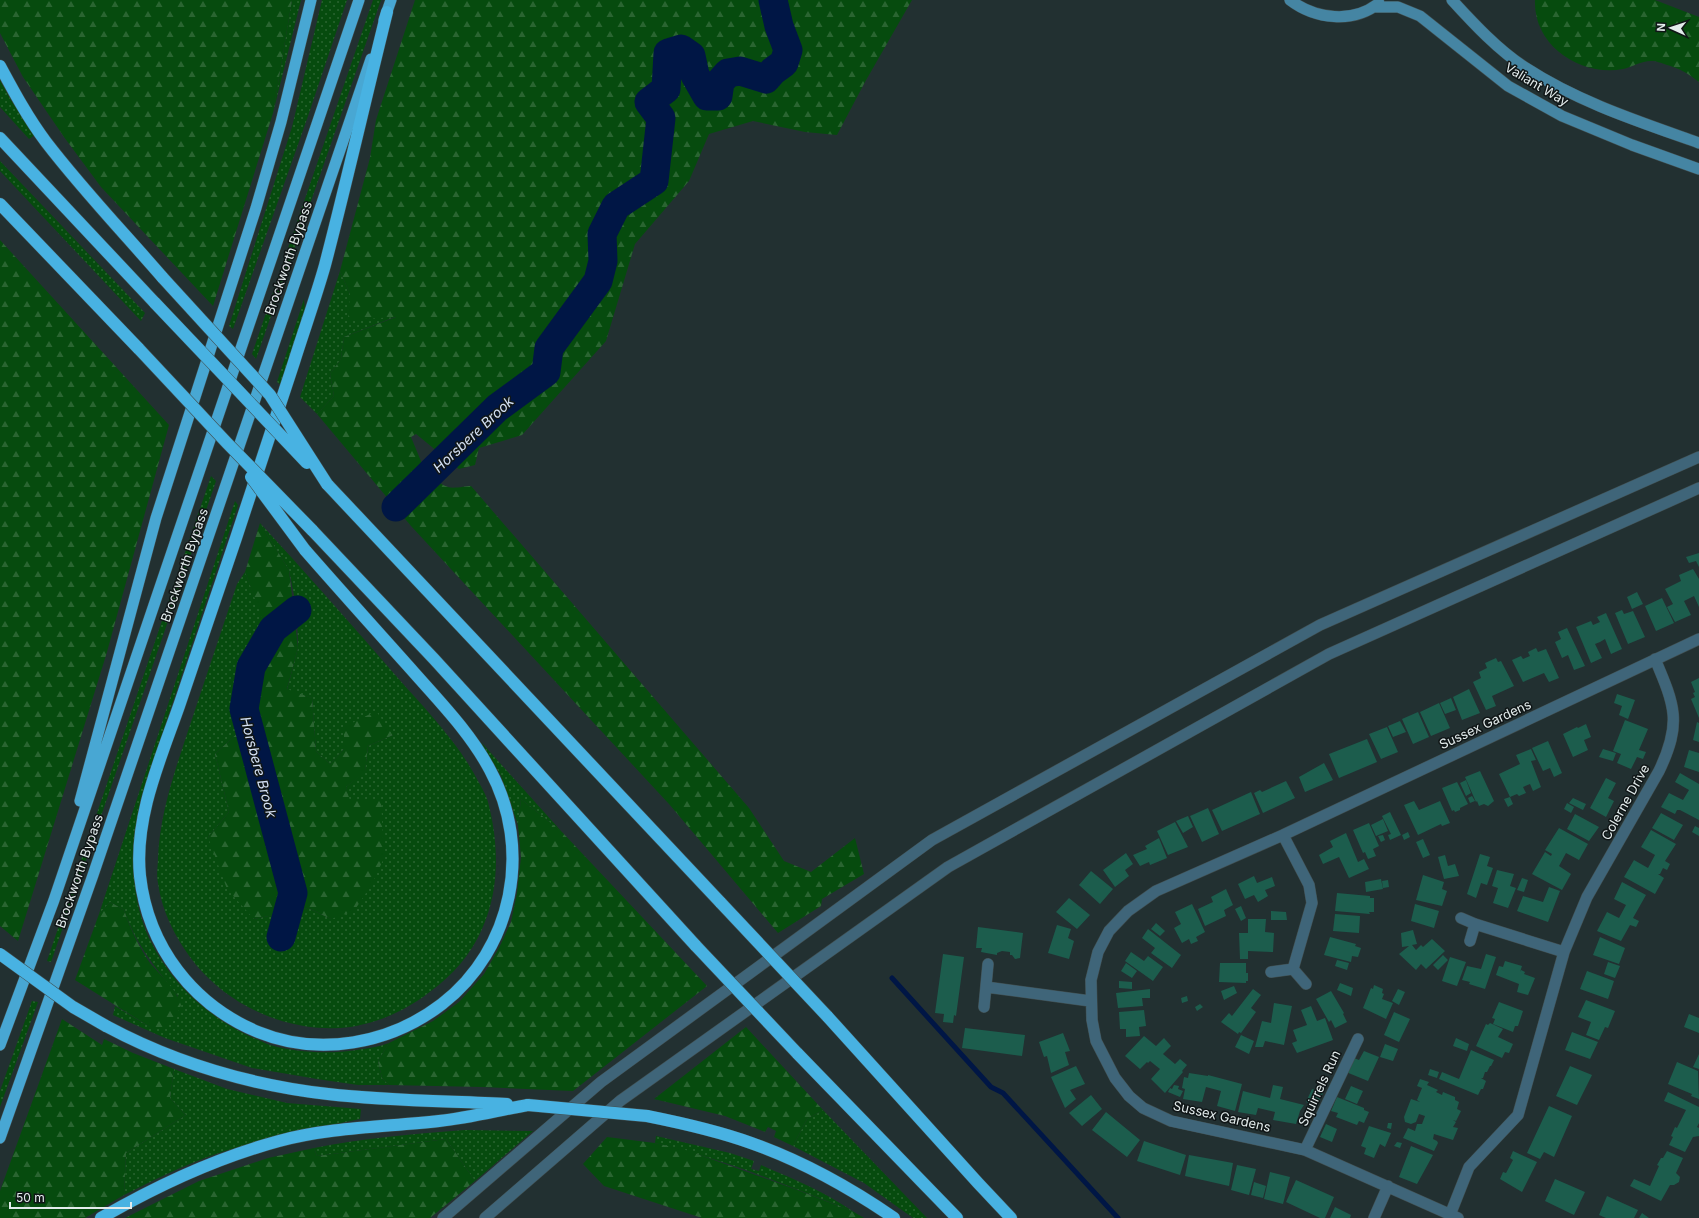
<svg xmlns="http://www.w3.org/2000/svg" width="1699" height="1218" font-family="Inter,sans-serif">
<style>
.grass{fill:url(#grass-dots)}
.forest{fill:url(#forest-firs)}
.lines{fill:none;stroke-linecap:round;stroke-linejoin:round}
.stream{stroke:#001645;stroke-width:5}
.river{stroke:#001645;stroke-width:29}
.building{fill:#1c5d4d}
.minor-casing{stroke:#414e4f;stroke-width:12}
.tertiary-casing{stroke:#414e4f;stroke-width:12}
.secondary-casing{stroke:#414e4f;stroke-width:12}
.trunk-casing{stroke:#414e4f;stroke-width:12}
.motorway-casing{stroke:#414e4f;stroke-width:13}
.minor{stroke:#3f6579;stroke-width:11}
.tertiary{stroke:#3f6579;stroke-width:11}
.secondary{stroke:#4585a3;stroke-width:11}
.trunk{stroke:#48a7d3;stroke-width:11}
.motorway{stroke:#48b2e2;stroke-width:12}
.motorway-bridge-casing{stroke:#414e4f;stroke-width:13;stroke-linecap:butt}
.motorway-bridge{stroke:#48b2e2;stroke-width:12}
.labels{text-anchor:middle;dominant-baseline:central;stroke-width:3;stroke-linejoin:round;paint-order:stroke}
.street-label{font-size:13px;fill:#e3ecec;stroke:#101617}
.water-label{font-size:14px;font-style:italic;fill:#d4e0f4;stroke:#101617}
</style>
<defs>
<pattern id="grass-dots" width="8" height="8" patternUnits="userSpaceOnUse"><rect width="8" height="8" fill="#064b0e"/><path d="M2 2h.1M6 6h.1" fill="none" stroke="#2a6531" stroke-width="1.8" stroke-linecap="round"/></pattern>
<pattern id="forest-firs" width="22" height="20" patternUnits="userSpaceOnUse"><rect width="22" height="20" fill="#064b0e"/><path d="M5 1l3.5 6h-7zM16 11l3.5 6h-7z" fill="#2a6531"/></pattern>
</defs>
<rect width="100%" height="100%" fill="#223031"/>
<path class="grass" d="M292,0H301L273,113Z
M322,0H347L307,119L233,329L229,326L292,127Z
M373,0H381L256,359L252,354Z
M0,80L11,100L35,135L29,139L0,107Z
M0,161L145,313L141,321L0,171Z
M340,271L350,294L397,316L344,337L341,359L330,374L334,396L317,414L300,397Z
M304,299L305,310L281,385L277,382Z
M211,476L216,481L51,962L47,961Z
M235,501L238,505L141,798C131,844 129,894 149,938C170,982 206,1016 251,1037C257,1039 264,1043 270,1045C298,1053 329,1054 357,1050C368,1048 379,1047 389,1043L378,1061L382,1078L389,1085H358L317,1079L252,1068L165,1038L113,1015L115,1006L150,1027L178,996C155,967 136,945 124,910L110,902L99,914Z
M260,523C307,574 352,625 397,677C425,709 457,741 477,779C481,787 486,794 488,802C499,844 500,889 482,929C471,954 453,975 431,991C406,1011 372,1026 340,1028C286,1031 232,1007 197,966C178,943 162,913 158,883C156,875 158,866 158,858C160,810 177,765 192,719C207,674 222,629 237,584L245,572L265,623L243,656L235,697L240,731L215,754L229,812L208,837L254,919L308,908L331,919L349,801L346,787L365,771L368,746L393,735L344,727V749L330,764L316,751L312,698L287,690L298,648L297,610L289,570Z
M481,742L562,832L521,799L518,825L501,776Z
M32,1001L38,1002L0,1107V1091Z
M174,1069L227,1089L287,1103L361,1109L360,1119C312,1129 263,1138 216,1154C184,1165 154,1180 124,1195L126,1153L186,1115L170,1098Z
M823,1110L927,1218H913L864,1183L793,1146L807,1119Z
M465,1130L533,1131L475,1181L446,1139L317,1156L314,1148C364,1138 414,1134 465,1130Z
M656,1136L730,1153L754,1161L751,1169L759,1171L761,1165C796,1180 823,1191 854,1212C789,1186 724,1159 655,1143Z"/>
<path class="forest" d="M0,0H292L273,113L213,306L101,187L64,137L23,77L0,33Z
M415,0H912L865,82L837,135L805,132L753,121L709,134L689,181L635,244L606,341L522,435L479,448L475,465L459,469L416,434L411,437L423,466V472L416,480L423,487C436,474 436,483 448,487C454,489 465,486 471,486L749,808L784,861L811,872L855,838L864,874L822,899L821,906L778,933L669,804L411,526L317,414L334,396L330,374L341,359L344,337L396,317L348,320L350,294L340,271L370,158L376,120Z
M1535,0H1655L1699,17V82C1686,72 1681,69 1664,64C1661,63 1656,61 1653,61C1643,60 1632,67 1623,69C1581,77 1533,46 1535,0Z
M0,240L169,425L107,652L18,941L0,926Z
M260,523L289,570L298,648L287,689L312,698L316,751L330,764L344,749V727L376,711L393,735L368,746L365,772L346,787L350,801L381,800L384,858L372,884L354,911L331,919L308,908L254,919L227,889L208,837L229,812L215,754L240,731L235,697L243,656L264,623L245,572Z
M521,799L562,832L707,986L573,1091L482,1087L389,1085L382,1078L378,1061L389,1043L433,1021L459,1002L484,974L499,948L511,922L517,893L521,857L518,825Z
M110,902L124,910C130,928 139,947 150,963C161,976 176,988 181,1005L175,1020L165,1027H150L75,980L99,914Z
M62,1019L102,1045L104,1039L133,1053L174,1069L170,1098L186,1115L126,1153L124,1195L85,1218H0V1191Z
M746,1027L823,1110L807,1119L793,1146L774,1137L776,1131L768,1127L765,1132L725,1116L654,1099Z
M607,1137L655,1143L686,1150L795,1189L854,1212L864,1218H702L604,1186L583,1164Z
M446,1139L475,1181L430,1218H125L199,1181L268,1158L314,1148L317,1156Z"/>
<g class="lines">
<path class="stream" d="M892,978L991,1087L1003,1093L1118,1218"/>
<path class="river" d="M396,507L497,408L546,372L549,348L598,281L603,261L602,234L616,206L654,181L661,118L649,102L666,89L668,53L681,49L691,56L695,75L707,96H718L720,82L728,73L740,71L766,79L773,71L784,63L788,50L779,26L773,0
M281,937L293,893L244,709L251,667L273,629L297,610"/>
</g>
<path class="building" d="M1699,553V567L1696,561L1689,563L1686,557Z
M1693,569L1699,579V607L1694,596L1684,601L1691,615L1675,622L1667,607L1673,604L1665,589L1681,581L1679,575Z
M1637,592L1643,604L1632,609L1627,597Z
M1662,598L1674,623L1656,631L1645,606Z
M1622,610L1624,614L1633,611L1645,637L1628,644L1615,613Z
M1606,613L1622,649L1611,654L1605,639L1600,642L1595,644L1602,658L1591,663L1576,627L1591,621L1593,625L1600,622L1597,617Z
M1567,628L1585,666L1574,670L1568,655L1562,658L1555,642L1561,639L1558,632Z
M1536,648L1538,652L1546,649L1559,678L1549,682L1544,673L1523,682L1512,660L1521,656L1523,659L1530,656L1528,652Z
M1496,658L1498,662L1501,661L1514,686L1492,696L1496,706L1486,710L1473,682L1481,678L1479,672L1487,668L1485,663Z
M1699,678V718L1691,699L1695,697L1693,693L1695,692L1691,682Z
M1469,689L1480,713L1462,720L1453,697Z
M1617,694L1635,700L1628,719L1619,715L1622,706L1614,703Z
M1451,698L1456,710L1445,714L1440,703Z
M1439,703L1450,728L1431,736L1420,712Z
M1418,712L1429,737L1413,744L1402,719Z
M1625,720L1648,729L1639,750L1646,752L1643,759L1637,757L1631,769L1617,763L1621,754L1613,751Z
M1400,721L1406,732L1393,737L1388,726Z
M1697,722L1699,723V742L1693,740Z
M1586,724L1591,737L1584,740L1588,750L1573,757L1563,734L1577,727L1578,728Z
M1387,727L1398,752L1381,759L1369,734Z
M1367,739L1377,762L1339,778L1329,754Z
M1548,741L1562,773L1554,777L1550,768L1543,771L1532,748Z
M1531,749L1536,760L1531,761L1541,787L1533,791L1530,784L1523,787L1526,793L1519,796L1517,794L1510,797L1513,804L1508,807L1504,799L1510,797L1499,774L1520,764L1516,755Z
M1603,749L1616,753L1613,761L1599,757Z
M1689,750L1699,753V772L1684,767Z
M1324,763L1333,780L1305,792L1299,777Z
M1480,771L1494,801L1488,806L1484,804L1479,806L1477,801L1476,802L1465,777Z
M1680,773L1699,784V820L1680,810H1677L1675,814L1661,807L1669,793L1683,800L1689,790L1675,782Z
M1606,778L1616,783L1608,798L1614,801L1606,817L1590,808Z
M1466,780L1471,793L1466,796L1460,783Z
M1286,781L1295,798L1263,813L1254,793L1260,790L1262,792Z
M1457,782L1468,804L1460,808V810L1455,812L1454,810L1452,811L1442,788Z
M1251,792L1260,814L1222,831L1212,810Z
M1472,796L1475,801L1470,803L1468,798Z
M1573,798L1586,804L1583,810L1569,803Z
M1414,801L1419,810L1440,801L1450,823L1442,826L1441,824L1418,835L1404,805Z
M1567,803L1574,807L1571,813L1564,809Z
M1208,808L1219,834L1202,842L1190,816Z
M1390,812L1401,835L1390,840L1388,835L1391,834L1382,816Z
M1661,813L1683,825L1674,840L1652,828Z
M1575,814L1599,827L1589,841L1567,829Z
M1188,816L1193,827L1183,833L1176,821Z
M1383,819L1388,831L1376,836L1371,825Z
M1175,822L1188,847L1168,855L1157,831Z
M1369,823L1379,846L1373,849L1376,856L1368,859L1365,852L1363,853L1353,830Z
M1695,826L1699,828V836L1692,832Z
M1559,828L1588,844L1579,860L1566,853L1559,866L1571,874L1562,890L1532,874L1545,852L1551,856L1552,854L1545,850Z
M1651,830L1676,844L1665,861L1670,864L1667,870L1663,868L1660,874H1658L1664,878L1655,894L1624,877L1634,860L1648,868L1655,855L1641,847Z
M1408,832L1410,837L1404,840L1402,835Z
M1346,833L1358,862L1364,859L1369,869L1349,878L1339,857L1323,864L1319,855L1333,847L1330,841Z
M1383,835L1385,840L1381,842L1378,836Z
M1159,838L1167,858L1150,865L1149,862L1140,866L1133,855L1147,849L1145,846Z
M1423,839L1430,855L1423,858L1416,842Z
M1126,853L1133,864L1125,870L1129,876L1115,887L1103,870Z
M1480,854L1490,857L1487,866L1493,868L1487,885L1481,883L1476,898L1467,894Z
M1445,855L1448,866L1455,864L1459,876L1444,879L1438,857Z
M1497,870L1514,874L1510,886L1516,888L1508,908L1493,903L1498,888L1492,886Z
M1091,871L1113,889L1100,904L1079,885Z
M1423,875L1444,882L1442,889L1447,891L1442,906L1416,900Z
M1254,876L1257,883L1272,877L1275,886L1265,890L1268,896L1258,902L1254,895L1245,899L1238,884Z
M1522,878L1528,880L1524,892L1517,890Z
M1381,879L1383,889L1366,892L1365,882Z
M1388,880L1389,887L1383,888L1382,881Z
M1622,882L1646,895L1633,918L1639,921L1636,927L1630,925L1621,941L1597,931L1607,912L1619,918L1626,905L1614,899Z
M1549,887L1560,891L1548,922L1517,911L1523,896L1543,902Z
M1226,889L1233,905L1224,910L1226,916L1205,926L1198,909L1213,902L1211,897Z
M1337,893L1370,896V898H1374V912H1369L1370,914L1335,911Z
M1069,898L1090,915L1077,929L1056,912Z
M1192,904L1205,932L1196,937L1198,941L1191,944L1189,939L1182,943L1174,928L1181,924L1175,912Z
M1415,904L1439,911L1434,928L1411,921Z
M1241,906L1246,918L1241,921L1235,909Z
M1271,911L1286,912L1287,920H1271Z
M1335,914L1360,916L1359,933L1333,931Z
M1248,919H1266L1265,932L1274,933L1273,952L1248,951V959H1240L1239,933H1248Z
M1156,923L1165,931L1160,936L1151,929Z
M1057,925L1071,929L1068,938L1074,941L1069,959L1048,953Z
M978,927L1023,933L1020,958L1015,959L1012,955H1010V952L1002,951L997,953V955L981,952L982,948H976Z
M1148,929L1181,955L1172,968L1151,953L1155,948L1142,938Z
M1413,930L1417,944L1412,945L1416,950L1421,945L1423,947L1432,939L1445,951L1426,969L1421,964L1416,970L1399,954L1409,946L1402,947L1401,933Z
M1330,937L1356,944L1355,946L1361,948L1358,957L1352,956L1351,962L1324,955Z
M1600,937L1625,948L1619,964L1593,955Z
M1131,952L1144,961L1148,956L1163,967L1153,981L1125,961Z
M943,954L964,957L956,1016L954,1015L953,1023L943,1022L944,1014L935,1013Z
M1486,954L1496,957L1485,989L1469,984L1470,982L1462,980L1467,966L1481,969Z
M1443,955L1448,960L1438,970L1433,965Z
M1450,957L1466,962L1457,986L1442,981Z
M1337,960L1349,963L1347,970L1335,966Z
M1505,961L1522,966L1520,972L1521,970L1525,972L1524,974L1535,978L1528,995L1517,992L1519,984L1496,975L1499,966L1503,967Z
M1608,962L1620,966L1615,978L1604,974Z
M1126,963L1137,971L1132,978L1121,971Z
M1220,963H1246V973H1248V981H1246V983L1219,982Z
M1587,971L1614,981L1608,999L1580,989Z
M1119,981L1132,982V989L1119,988Z
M1340,983L1353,988L1351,996L1337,990Z
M1374,985L1383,989L1382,993L1384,994L1382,999L1393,1003L1386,1019L1363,1008L1371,988L1373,989Z
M1234,986L1237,993L1224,1000L1221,991Z
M1150,989V998H1142L1143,1006L1118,1008L1116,993Z
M1253,989L1261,995L1251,1008L1256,1012L1241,1033L1239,1032L1238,1034L1221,1022L1229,1013L1232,1016Z
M1398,989L1405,992L1399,1005L1392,1001Z
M1331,991L1344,1013L1343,1014L1347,1022L1335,1028L1331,1020L1329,1022L1316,999Z
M1187,996L1188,1001L1182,1003L1181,998Z
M1586,1000L1615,1011L1608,1028L1605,1027L1599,1040L1586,1035L1591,1022L1578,1017Z
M1499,1002L1523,1011L1518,1026H1515L1513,1032L1493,1024L1495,1019L1492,1018Z
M1274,1003L1292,1006L1284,1045L1265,1041L1263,1047H1255L1262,1021L1271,1023Z
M1200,1004L1203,1007L1197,1011L1195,1007Z
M1311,1006L1317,1021L1325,1018L1333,1040L1297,1053L1292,1043L1297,1041L1293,1030L1307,1025L1301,1010Z
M1144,1010L1146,1026L1139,1027L1140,1036L1126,1037V1029H1120L1119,1012Z
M1394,1012L1410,1019L1399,1042L1384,1035Z
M1689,1014L1699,1018V1033L1684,1027Z
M1490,1023L1503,1029L1498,1037L1513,1044L1509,1053L1505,1052L1502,1058L1476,1046L1486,1024L1488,1025Z
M965,1028L1025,1035L1022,1056L962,1048Z
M1572,1032L1598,1042L1590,1059L1565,1050Z
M1063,1033L1070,1051L1065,1052L1069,1065L1051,1073L1047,1056L1044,1057L1039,1042Z
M1241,1035L1254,1041L1249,1054L1235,1047Z
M1144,1036L1156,1046L1164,1038L1171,1046L1163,1054L1175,1064L1180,1059L1187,1065L1182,1071L1183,1072L1165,1093L1151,1079L1160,1069L1150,1061L1148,1063L1147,1062L1140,1069L1125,1056Z
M1456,1038L1469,1044L1467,1051L1453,1046Z
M1385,1044L1398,1049L1393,1061L1380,1057Z
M1471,1050L1494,1060L1491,1066H1490L1487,1072H1485L1483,1078H1481L1486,1081L1483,1089H1481L1478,1095L1439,1079L1442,1072L1459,1079Z
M1364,1051L1379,1057L1368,1081L1346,1072L1354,1058L1359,1060Z
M1699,1054V1069L1693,1067Z
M1677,1062L1698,1071L1699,1099L1691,1096L1692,1094L1668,1084Z
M1076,1066L1085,1084L1070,1090L1076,1099L1065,1108L1051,1077Z
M1570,1066L1592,1075L1577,1105L1556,1096Z
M1430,1069L1439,1072L1437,1078L1428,1075Z
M1189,1073L1208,1076V1075L1242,1084L1235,1111L1217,1106L1221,1091L1206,1087L1202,1102L1183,1099L1185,1089L1182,1088L1184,1077L1188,1078Z
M1420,1079L1429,1082L1427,1085L1438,1090L1436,1092L1442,1095L1443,1092L1455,1097V1100L1459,1102L1457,1109L1461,1111L1456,1121L1453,1120L1456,1122L1453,1127L1458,1128L1453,1140L1434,1134L1433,1139L1437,1141L1438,1143L1434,1151L1403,1138L1408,1128L1415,1131L1417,1124H1422L1425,1116L1419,1114L1416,1122L1411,1124L1405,1122L1404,1117L1411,1099L1420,1102L1417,1100L1422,1088L1417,1086Z
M1174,1085L1179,1086L1178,1089L1183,1091L1180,1097L1168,1092L1170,1088L1172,1089Z
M1273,1085L1283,1087L1280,1099L1304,1105L1300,1111L1296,1124L1273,1120L1275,1112L1258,1108L1256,1115L1238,1112L1243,1091L1270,1098Z
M1351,1086L1363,1091L1357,1104L1345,1099Z
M1312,1089L1323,1093L1317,1106L1306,1102Z
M1668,1092L1699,1107V1123L1697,1127L1699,1128V1136L1693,1137L1685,1152L1669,1145L1673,1137L1671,1136L1675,1127L1677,1128L1686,1110L1664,1101Z
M1091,1095L1102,1109L1082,1126L1069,1113Z
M1337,1097L1364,1108V1110L1369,1112L1364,1123L1359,1121L1357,1125L1336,1117L1338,1113L1331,1111Z
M1549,1106L1572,1116L1554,1157L1544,1152L1540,1159L1527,1153Z
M1106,1112L1140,1140L1127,1157L1092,1130Z
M1388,1123H1392L1391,1129L1387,1128Z
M1326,1124L1337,1129L1332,1142L1320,1137Z
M1369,1126L1391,1133L1385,1147L1380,1144L1374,1158L1364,1154L1366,1148L1361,1146Z
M1144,1141L1186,1155L1180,1175L1137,1161Z
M1397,1142L1402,1143L1400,1148L1394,1146Z
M1411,1146L1433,1155L1417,1184L1399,1177Z
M1513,1151L1537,1162L1522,1192L1500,1179L1503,1172L1506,1173L1513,1160L1510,1158Z
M1667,1151L1683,1158L1676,1173L1680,1177L1679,1182L1674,1185H1670L1661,1201L1630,1186L1634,1179L1650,1186L1659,1166L1657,1165L1661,1158H1663Z
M1189,1155L1233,1163L1229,1186L1185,1176Z
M1237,1165L1256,1169L1249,1195L1231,1190Z
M1270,1172L1290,1177L1283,1204L1264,1199Z
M1555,1179L1585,1192L1574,1215L1545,1201Z
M1296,1180L1334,1197L1325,1218H1320L1286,1202Z
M1254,1182L1266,1186L1263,1198L1251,1195Z
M1607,1196L1638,1210L1634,1218H1606L1599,1215Z
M1335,1207L1351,1215L1350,1218H1330Z
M1642,1213L1649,1218H1639Z"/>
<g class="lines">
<g class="minor-casing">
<path id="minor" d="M1283,835L1309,885L1312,903L1293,969
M1461,918L1475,924L1564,952
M1470,941L1475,924
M1271,972L1293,969L1306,984
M986,987L1090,1001
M984,1007L988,964
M1305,1150L1358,1039
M1450,1215L1469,1167L1518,1115L1564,952L1587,897L1659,771C1682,723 1675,706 1655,659
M1374,1218L1388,1186
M1458,1218L1305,1150L1171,1121L1143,1108L1129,1096L1115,1078L1096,1041L1092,1020L1091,980L1098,952L1109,931L1128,911L1156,891L1283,835L1699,639"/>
</g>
<g class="tertiary-casing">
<path id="tertiary" d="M443,1218L601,1082L932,840L1320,625L1699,457
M485,1218L620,1101L948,867L1329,654L1699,488"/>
</g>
<g class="secondary-casing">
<path id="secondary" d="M1290,0C1315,19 1353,24 1379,3
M1452,0C1473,23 1499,51 1526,68C1578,102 1640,122 1699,143
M1373,7H1398L1420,16L1508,86L1562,116L1632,145L1699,169"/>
</g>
<g class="trunk-casing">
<path id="trunk" d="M384,20L391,0
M80,801L156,518L256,208L281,122L311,0
M0,1045L54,900L359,0
M0,1138L93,875L371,59"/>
</g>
<g class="motorway-casing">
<path id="motorway" d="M0,66C14,92 28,118 46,142C82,189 124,233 163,278
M0,138L155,303
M0,204L139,349
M327,484L721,903
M312,530L434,659L696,946
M305,550C340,590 375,629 410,668C438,700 470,732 490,770C533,849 513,949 442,1004C390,1044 319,1057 258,1032C193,1005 148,947 140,876C134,818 160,760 179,706C198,650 217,594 236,538C255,480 274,421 294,362C304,330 316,297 325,265C347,181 366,96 387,12
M827,1016L978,1183L1011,1218
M106,1026C175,1063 250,1085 328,1094C387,1101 448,1101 507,1104
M797,1053L957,1218
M647,1116C682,1123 718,1131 751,1143C802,1161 849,1187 894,1218
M101,1218C158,1185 216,1158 279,1141C331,1127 385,1127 439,1121C469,1118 499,1110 528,1105"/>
</g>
<use href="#minor" class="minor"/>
<use href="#tertiary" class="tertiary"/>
<use href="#secondary" class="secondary"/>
<use href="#trunk" class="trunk"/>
<use href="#motorway" class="motorway"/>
<g class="motorway-bridge-casing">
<path id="motorway-bridge" d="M163,278L270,395L327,484
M155,303L307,463
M139,349L227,443L312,530
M251,477L305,550
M721,903L827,1016
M696,946L797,1053
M0,954L73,1007L106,1026
M528,1105L647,1116"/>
</g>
<use href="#motorway-bridge" class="motorway-bridge"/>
</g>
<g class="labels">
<g class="street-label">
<text transform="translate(1537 84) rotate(31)">Valiant Way</text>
<text transform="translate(288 258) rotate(-71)">Brockworth Bypass</text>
<text transform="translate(184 565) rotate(-71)">Brockworth Bypass</text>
<text transform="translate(1485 724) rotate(-25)">Sussex Gardens</text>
<text transform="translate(1625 802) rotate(-61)">Colerne Drive</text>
<text transform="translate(79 871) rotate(-71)">Brockworth Bypass</text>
<text transform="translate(1319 1088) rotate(-65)">Squirrels Run</text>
<text transform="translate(1222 1116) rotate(13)">Sussex Gardens</text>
</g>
<g class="water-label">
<text transform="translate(473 434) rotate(-43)">Horsbere Brook</text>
<text transform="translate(259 767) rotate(75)">Horsbere Brook</text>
</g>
</g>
<g transform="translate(1671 28) rotate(273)" stroke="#101617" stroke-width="3" paint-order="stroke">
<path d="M0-3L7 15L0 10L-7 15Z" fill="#e3ecec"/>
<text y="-6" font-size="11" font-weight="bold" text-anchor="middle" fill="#e3ecec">N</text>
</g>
<path d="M10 1202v6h121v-6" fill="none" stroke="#e3ecec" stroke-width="2"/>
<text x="16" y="1202" font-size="12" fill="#e3ecec" stroke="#101617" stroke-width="3" paint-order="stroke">50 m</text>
</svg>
